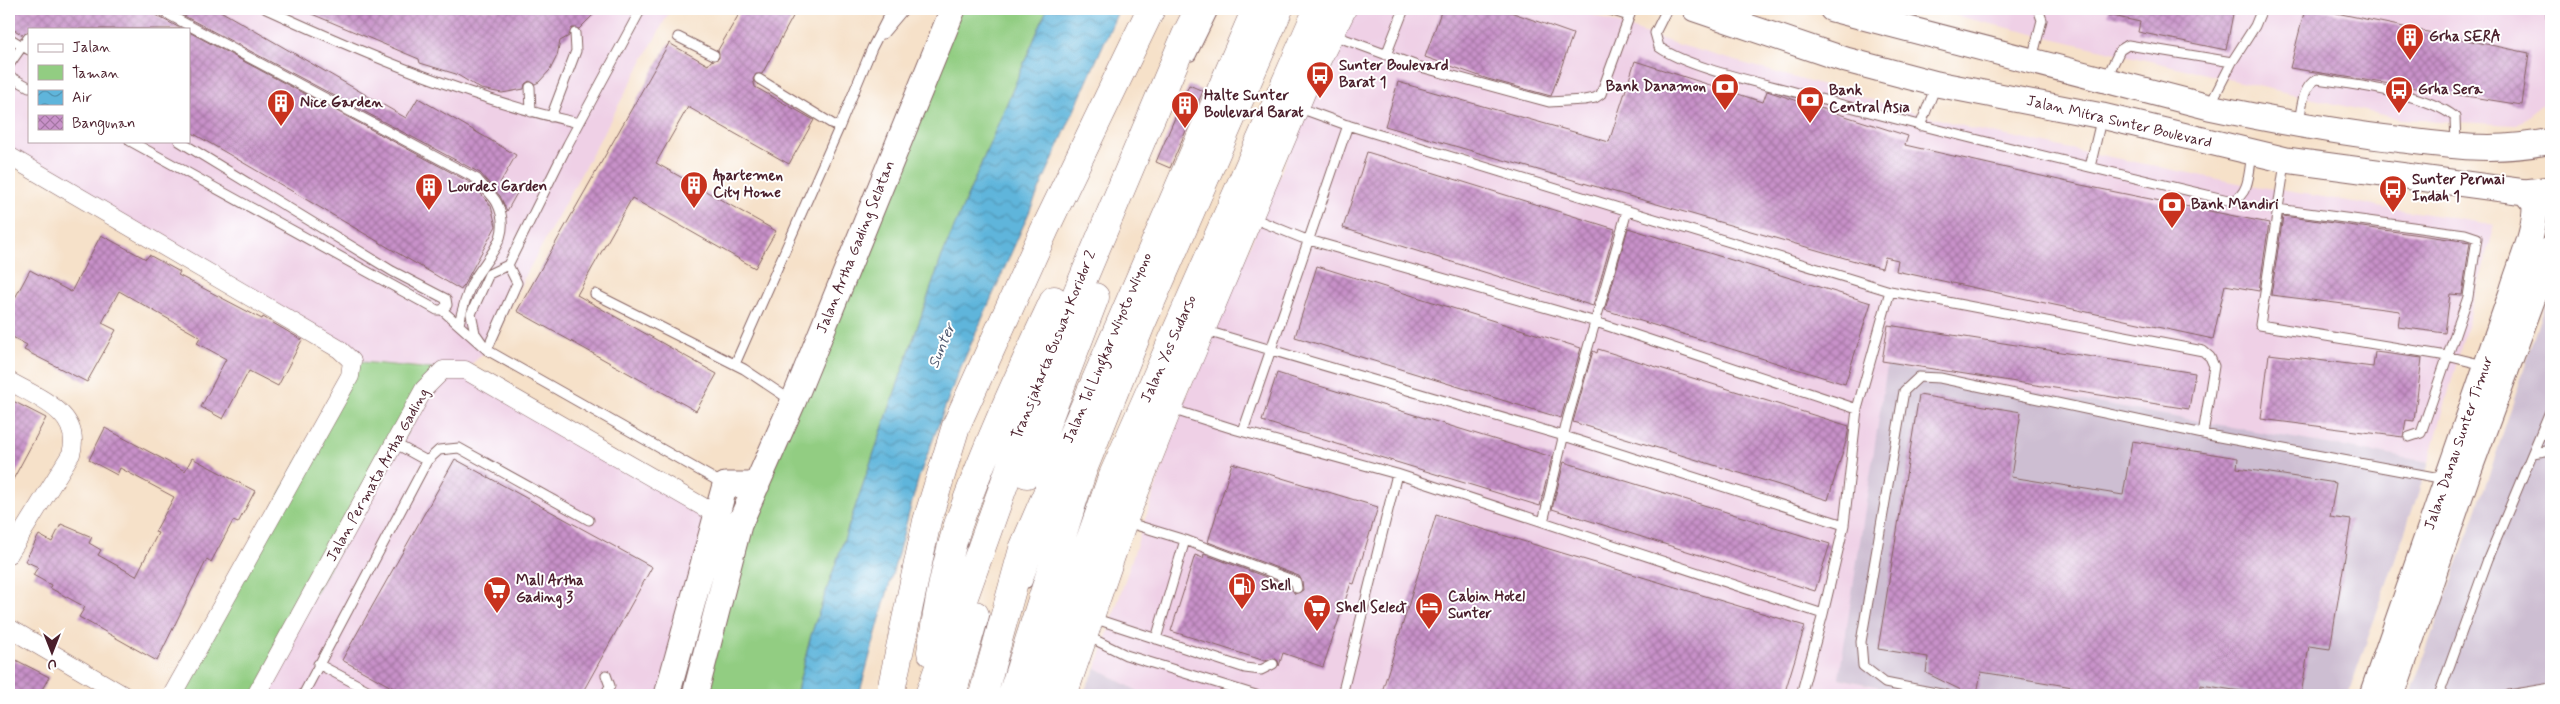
<svg xmlns="http://www.w3.org/2000/svg" width="2560" height="704" font-family="Mynerve,sans-serif">
<style>
.built{fill:#efd0e6;fill-rule:evenodd}
.industrial{fill:#cdbed2}
.green{fill:#92cd82;stroke:#6e7656}
.water{fill:url(#water-waves);stroke:#546a83}
.building{fill:url(#building-cross-hatch)}
.lines{fill:none;stroke-linecap:round;stroke-linejoin:round}
.lane-casing{stroke:#866362;stroke-width:11}
.street-casing{stroke:#866362;stroke-width:19}
.secondary-casing{stroke:#866362;stroke-width:27}
.highway-casing{stroke:#866362;stroke-width:29}
.lane{stroke:#fff;stroke-width:9}
.street{stroke:#fff;stroke-width:18}
.secondary{stroke:#fff;stroke-width:25}
.highway{stroke:#fff;stroke-width:28}
.labels{text-anchor:middle;dominant-baseline:central;stroke-width:4;stroke-linejoin:round;paint-order:stroke}
.poi-label{font-size:15px;font-weight:bold;fill:#4a1f2b;stroke:#fff;text-anchor:start}
.street-label{font-size:15px;fill:#4a1f2b;stroke:#fff}
.water-label{font-size:16px;font-style:italic;fill:#525b71;stroke:#fff}
</style>
<defs>
<pattern id="water-waves" width="16" height="10" patternUnits="userSpaceOnUse" patternTransform="scale(1.25)"><rect width="16" height="10" fill="#5fb5db"/><path d="M0 5q4-4 8 0t8 0" fill="none" stroke="#5093b2"/></pattern>
<pattern id="building-cross-hatch" width="8" height="8" patternUnits="userSpaceOnUse" patternTransform="scale(1.25)"><rect width="8" height="8" fill="#c891c9"/><path d="M0 0l8 8M0 8l8-8" fill="none" stroke="#a476a3"/></pattern>
</defs>
<rect width="100%" height="100%" fill="#fff"/>
<filter id="ink" filterUnits="userSpaceOnUse"><feTurbulence type="fractalNoise" baseFrequency=".02" numOctaves="2"/><feDisplacementMap in="SourceGraphic" scale="10" xChannelSelector="R" yChannelSelector="G"/><feConvolveMatrix kernelMatrix="1 2 1 2 8 2 1 2 1" color-interpolation-filters="sRGB"/></filter>
<filter id="wash" filterUnits="userSpaceOnUse"><feTurbulence type="fractalNoise" baseFrequency=".0096" numOctaves="4" result="noise"/><feDisplacementMap in="SourceGraphic" scale="20" xChannelSelector="R" yChannelSelector="G"/><feGaussianBlur stdDeviation="1.12" result="paint"/><feColorMatrix in="noise" values="0 0 0 0 0 0 0 0 0 0 0 0 0 0 0 0 0 1.4 0 .05"/><feComposite in="paint" operator="in"/></filter>
<g filter="url(#wash)">
<rect width="100%" height="100%" fill="#f6e1c9"/>
<path class="built" d="M9,9H671L492,337L487,350L465,370L715,515L670,695H254L445,369L352,361L9,157ZM29,29H189V141H29Z
M1358,9H1576L1673,43L1973,129L2243,184L2495,225L2429,462L2238,429L1839,678L1916,695H1145L1096,668L1184,402L1334,46Z
M1927,9H2551V98L2517,125L2400,119Z"/>
<path class="industrial" d="M2551,288V695H2410L2490,472Z
M1887,366L2429,462L2348,695H1916L1839,678Z
M1096,668L1145,695H1082Z"/>
<path class="green" d="M953,9H1047L942,256L811,635L796,695H695L739,525Z
M352,361L443,370L256,695H172Z"/>
<path class="water" d="M1047,9H1119L956,378L919,477L859,695H796L811,635L942,256Z"/>
<g id="blocks">
<path class="building" d="M9,9H152L155,15L182,29H29V32L23,35L9,27Z
M171,9H217L406,118L418,98L516,155L500,183L517,193L507,211L500,196L480,173Z
M300,9H599L579,29L572,28L569,36L560,41L557,56L550,70L539,82L535,84L529,81L525,84L524,89L502,93L481,89L456,74L420,63L419,59Z
M742,9H797L762,74H756L753,79L755,87L814,120L789,164L688,107L656,163L776,231L755,268L632,198L577,295L717,374L696,411L517,311L669,43L708,65L711,61L719,58L718,50Z
M1442,9H1502L1573,34L1551,96L1488,79L1425,57Z
M2109,9H2234L2226,50L2138,32L2140,22L2108,15Z
M2305,9H2317L2529,53L2522,105L2290,68Z
M189,32L473,184L491,206L496,226L461,290L189,131Z
M1635,61L1763,102L1767,91L1773,93L1908,136L1905,145L2081,185L2269,223L2259,291L2225,285L2213,339L1896,271L1898,260L1885,257L1882,268L1869,265L1385,126L1398,82L1609,142Z
M1189,85L1203,91L1170,168L1156,162Z
M1367,152L1615,229L1593,306L1343,228Z
M2283,216L2470,242L2462,295L2450,294L2445,333L2398,327L2400,311L2271,295Z
M1628,228L1871,303L1845,384L1605,310Z
M101,235L146,259L149,255L180,272L178,275L262,319L263,317L302,340L278,386L249,371L223,419L201,407L226,359L197,343L200,337L119,291L102,323L116,330L87,382L24,350L27,345L9,335V309L30,270L71,292Z
M1317,266L1581,348L1561,418L1295,337Z
M1888,325L2195,373L2189,409L1882,361Z
M1598,349L1849,426L1847,438L1828,500L1573,422L1593,351L1597,353Z
M2375,352L2422,358L2414,421L2406,420L2403,437L2261,419L2269,354L2373,367Z
M1277,373L1552,457L1540,506L1262,421Z
M1919,395L2021,412L2011,477L2123,495L2132,441L2238,458L2237,468L2336,483L2330,517L2351,520L2330,649L2309,646L2301,695H2267L2201,685L2200,695H2091V690L1981,672L1977,694L1961,690L1926,673L1928,657L1878,649Z
M13,401L46,418L9,487V409Z
M105,428L185,471L192,458L255,491L238,523L233,521L211,562L207,559L157,661L79,617L85,607L50,588L51,585L33,575L38,567L25,561L39,535L52,542L61,524L92,537L89,543L101,550L98,555L136,576L158,533L155,532L174,497L120,468L117,475L89,460Z
M455,459L652,567L581,695H406L342,660Z
M1564,462L1830,544L1815,591L1552,509Z
M1232,463L1378,507L1354,584L1351,583L1323,667L1283,653L1279,666L1278,661L1274,658L1265,661L1171,631L1195,555L1203,558L1204,554L1290,586L1295,594L1303,590L1302,581L1299,576L1208,542Z
M1436,515L1805,626L1784,695H1381Z
M14,659L49,677L39,695H9V669Z"/>
</g>
</g>
<g filter="url(#ink)">
<use href="#blocks" fill-opacity="0" stroke="#866362" stroke-width="1"/>
<g class="lines">
<g class="lane-casing">
<path id="lane" d="M158,9L477,179C483,187 493,195 497,203C514,238 486,257 472,283C466,296 462,310 459,324
M266,9C367,55 470,99 579,123
M1607,9L1629,16
M1667,9L1655,33L1659,47C1690,69 1763,83 1802,94C1945,133 2088,167 2232,201C2250,195 2249,170 2252,153
M2551,9V17
M1898,24L1901,9
M883,34L904,9
M1333,35L1417,66L1549,102L1584,100L1595,98L1601,94L1632,9
M678,37L714,55
M9,38L29,50
M1386,55L1404,9
M1191,56L1214,9
M2032,59L2042,20L2038,9
M9,65L28,38
M9,76L29,87
M759,79L839,128
M2106,79L2120,50L2128,45L2232,62
M530,87L531,112
M2210,105L2232,62L2255,26L2262,9
M1297,107L1344,124L1890,291L2203,351L2210,357L2214,366L2203,434
M551,117L576,51L575,33
M2299,122C2302,107 2302,87 2317,79C2356,85 2425,93 2455,117L2456,144
M1920,126L1936,86
M130,141L437,310H442L447,305L446,299L392,271L179,141
M2285,163L2260,325L2447,356L2484,365
M2090,167L2102,116
M2277,209L2465,234L2477,238L2468,297L2421,433L2409,437
M1250,217L1302,238L1596,322L1857,409
M595,294L744,369L792,401
M442,310L487,350L725,485
M1203,330L1564,436L1844,525
M487,350L475,333L471,314L489,274L508,265L568,144L641,9
M487,350L517,283L508,265
M735,364L839,128L872,48L892,9
M1171,409L1237,430L1397,474L1823,614L1801,695
M1243,431L1348,125
M394,443L427,461
M2533,453L2551,450
M1126,522L1185,540L1292,580L1296,582L1297,588
M1543,522L1568,417L1627,211
M1027,583L1059,499
M1823,614L1844,525L1857,409L1890,291
M1093,618L1245,668L1261,670L1273,664
M1087,636L1126,655L1256,695
M1156,639L1185,540
M318,664L377,695
M303,695L427,461L439,450L459,448L589,520
M605,695L610,686L606,675
M1342,695L1397,474
M1946,695L1885,683L1863,666L1861,642L1904,391L1919,377L1940,378L2203,434L2445,479
M2439,695L2488,559L2551,409
M2509,695L2551,688"/>
</g>
<g class="street-casing">
<path id="street" d="M9,156L339,349L352,361L350,376L172,695
M9,381C38,398 83,413 71,454L9,554
M9,628L123,695
M256,695L424,389L443,370H465L726,520"/>
</g>
<g class="secondary-casing">
<path id="secondary" d="M1695,9L1846,60L1937,84L2102,116L2286,160L2525,192L2551,189
M1832,9L2209,107C2271,120 2334,132 2396,139C2452,146 2495,153 2551,141
M667,695L725,485H757
M695,695L739,525L793,402L953,9
M2372,695L2512,292C2520,264 2536,233 2535,204L2525,192
M2392,695L2468,473L2551,249"/>
</g>
<g class="highway-casing">
<path id="highway" d="M1027,474L1095,297
M931,652C937,610 945,565 958,525C985,448 1020,374 1054,300
M890,695L927,521L956,426L1045,229L1151,9
M929,695L1047,364L1186,35L1199,9
M952,695L975,615
M983,695L1023,549L1256,9
M1012,695L1082,472L1140,327L1279,9
M1036,695L1111,480L1318,9
M1063,695L1123,521L1168,408L1304,85L1342,9"/>
</g>
<use href="#lane" class="lane"/>
<use href="#street" class="street"/>
<use href="#secondary" class="secondary"/>
<use href="#highway" class="highway"/>
</g>
</g>
<defs>
<g id="building-pin" transform="scale(1.4375)"><path d="M0 17L-7.5 6A9.5 9.5 0 1 1 7.5 6Z" fill="#c8321e" stroke="#fff"/><path d="M-4-6H4V6H1V3H-1V6H-4ZM-2.5-4.3h1.7v1.8h-1.7ZM.8-4.3h1.7v1.8H.8ZM-2.5-1h1.7V.8h-1.7ZM.8-1h1.7V.8H.8Z" fill="#fff"/></g>
<g id="bus-pin" transform="scale(1.4375)"><path d="M0 17L-7.5 6A9.5 9.5 0 1 1 7.5 6Z" fill="#c8321e" stroke="#fff"/><path d="M-5-6H5V4H4V6H2V4H-2V6H-4V4H-5ZM-3.5-4V0h7V-4ZM-3.5 1.2v1.5H-2V1.2ZM2 1.2v1.5H3.5V1.2Z" fill="#fff"/></g>
<g id="bank-pin" transform="scale(1.4375)"><path d="M0 17L-7.5 6A9.5 9.5 0 1 1 7.5 6Z" fill="#c8321e" stroke="#fff"/><path d="M-6-4H6V4H-6ZM0-2.3a2.3 2.3 0 1 0 0 4.6a2.3 2.3 0 1 0 0-4.6Z" fill="#fff"/></g>
<g id="fuel-pin" transform="scale(1.4375)"><path d="M0 17L-7.5 6A9.5 9.5 0 1 1 7.5 6Z" fill="#c8321e" stroke="#fff"/><path d="M-5.5-6h7V0h2V4h1.3V-2.5L3-4.5l.8-.8L6-3V5H2.5V1h-1V6h-7ZM-4.2-4.7v3.2H.2V-4.7Z" fill="#fff"/></g>
<g id="supermarket-pin" transform="scale(1.4375)"><path d="M0 17L-7.5 6A9.5 9.5 0 1 1 7.5 6Z" fill="#c8321e" stroke="#fff"/><path d="M-6-5.5h2.5l.6 2H6L4.5 2H-2.5L-4.4-4H-6ZM-1.5 3.2a1.3 1.3 0 1 0 .1 0ZM3 3.2a1.3 1.3 0 1 0 .1 0Z" fill="#fff"/></g>
<g id="hotel-pin" transform="scale(1.4375)"><path d="M0 17L-7.5 6A9.5 9.5 0 1 1 7.5 6Z" fill="#c8321e" stroke="#fff"/><path d="M-6-4.5h1.5V1H6V5H4.5V3h-9V5H-6ZM-4 0a1.8 1.8 0 1 1 3.6 0ZM.5 0V-2.5h3Q6-2.5 6 0Z" fill="#fff"/></g>
</defs>
<g fill-rule="evenodd">
<use href="#building-pin" x="2410" y="37"/>
<use href="#bus-pin" x="1320" y="75"/>
<use href="#bank-pin" x="1725" y="87"/>
<use href="#bus-pin" x="2399" y="90"/>
<use href="#bank-pin" x="1810" y="100"/>
<use href="#building-pin" x="281" y="103"/>
<use href="#building-pin" x="1185" y="105"/>
<use href="#building-pin" x="694" y="185"/>
<use href="#building-pin" x="429" y="187"/>
<use href="#bus-pin" x="2393" y="189"/>
<use href="#bank-pin" x="2172" y="205"/>
<use href="#fuel-pin" x="1242" y="586"/>
<use href="#supermarket-pin" x="497" y="590"/>
<use href="#hotel-pin" x="1429" y="606"/>
<use href="#supermarket-pin" x="1317" y="608"/>
</g>
<g class="labels">
<g class="poi-label">
<text x="2429" y="37">Grha SERA</text>
<text x="1339" y="66">Sunter Boulevard<tspan x="1339" dy="17">Barat 1</tspan></text>
<text x="1706" y="87" text-anchor="end">Bank Danamon</text>
<text x="2418" y="90">Grha Sera</text>
<text x="1829" y="91">Bank<tspan x="1829" dy="17">Central Asia</tspan></text>
<text x="1204" y="96">Halte Sunter<tspan x="1204" dy="17">Boulevard Barat</tspan></text>
<text x="300" y="103">Nice Garden</text>
<text x="713" y="176">Apartemen<tspan x="713" dy="17">City Home</tspan></text>
<text x="2412" y="180">Sunter Permai<tspan x="2412" dy="17">Indah 1</tspan></text>
<text x="448" y="187">Lourdes Garden</text>
<text x="2191" y="205">Bank Mandiri</text>
<text x="516" y="581">Mall Artha<tspan x="516" dy="17">Gading 3</tspan></text>
<text x="1261" y="586">Shell</text>
<text x="1448" y="597">Cabin Hotel<tspan x="1448" dy="17">Sunter</tspan></text>
<text x="1336" y="608">Shell Select</text>
</g>
<g class="street-label">
<text transform="translate(2119 122) rotate(13)">Jalan Mitra Sunter Boulevard</text>
<text transform="translate(856 247) rotate(-68)">Jalan Artha Gading Selatan</text>
<text transform="translate(1054 345) rotate(-68)">Transjakarta Busway Koridor 2</text>
<text transform="translate(1108 348) rotate(-67)">Jalan Tol Lingkar Wiyoto Wiyono</text>
<text transform="translate(1169 349) rotate(-66)">Jalan Yos Sudarso</text>
<text transform="translate(2459 443) rotate(-71)">Jalan Danau Sunter Timur</text>
<text transform="translate(378 475) rotate(-61)">Jalan Permata Artha Gading</text>
</g>
<g class="water-label">
<text transform="translate(942 346) rotate(-67)">Sunter</text>
</g>
</g>
<rect width="2560" height="704" fill="none" stroke="#fff" stroke-width="30"/>
<rect x="28" y="28" width="162" height="115" fill="#ffffff" stroke="#b7a5aa"/>
<rect x="38" y="44" width="25" height="8" fill="#ffffff" stroke="#b7a5aa"/>
<text x="72" y="52" font-size="15" fill="#4a1f2b">Jalan</text>
<rect x="38" y="65" width="25" height="15" fill="#92cd82" stroke="#b7a5aa"/>
<text x="72" y="78" font-size="15" fill="#4a1f2b">Taman</text>
<rect x="38" y="90" width="25" height="15" fill="url(#water-waves)" stroke="#b7a5aa"/>
<text x="72" y="102" font-size="15" fill="#4a1f2b">Air</text>
<rect x="38" y="115" width="25" height="15" fill="url(#building-cross-hatch)" stroke="#b7a5aa"/>
<text x="72" y="128" font-size="15" fill="#4a1f2b">Bangunan</text>
<g transform="translate(52 652) rotate(180)" stroke="#ffffff" stroke-width="4" paint-order="stroke">
<path d="M0-4L9 19L0 12L-9 19Z" fill="#4a1f2b"/>
<text y="-8" font-size="14" font-weight="bold" text-anchor="middle" fill="#4a1f2b">U</text>
</g>
</svg>
